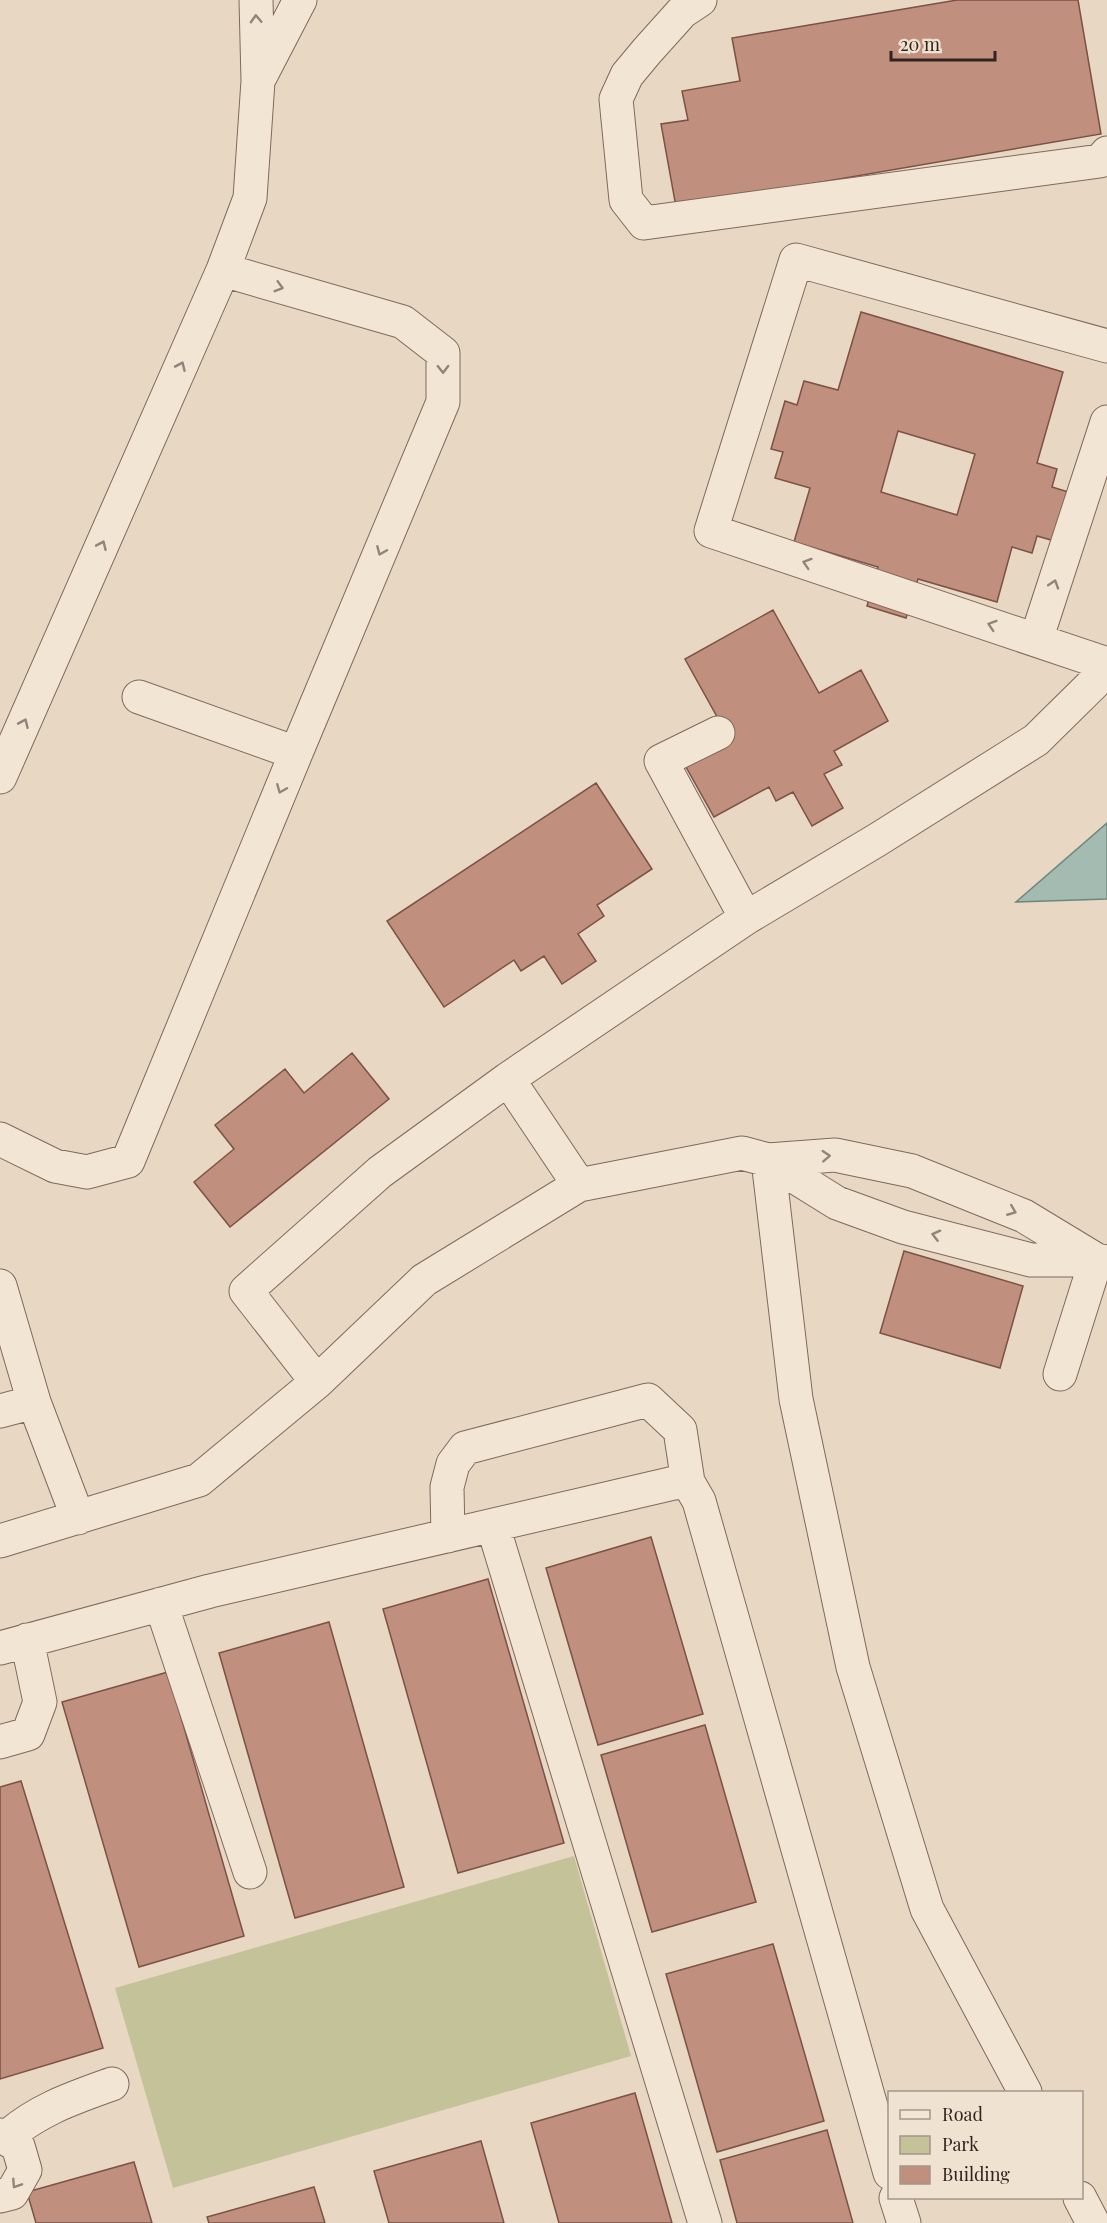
<svg xmlns="http://www.w3.org/2000/svg" width="1107" height="2223" font-family="'Playfair Display',serif">
<style>
.green{fill:#c4c298}
.water{fill:#a4bbb1;stroke:#6d877c;stroke-width:1.5}
.building{fill:#c18f7d;stroke:#7b5245;stroke-width:1.5;fill-rule:evenodd}
.lines{fill:none;stroke-linecap:round;stroke-linejoin:round}
.minor-casing{stroke:#7f695c;stroke-width:35}
.minor{stroke:#f3e5d4;stroke-width:33}
.oneway{stroke:#928479}
</style>
<rect width="100%" height="100%" fill="#e7d7c3"/>
<path class="green" d="M574,1856L631,2056L173,2188L115,1988Z"/>
<path class="water" d="M1107,823V899L1016,902Z"/>
<path class="building" d="M957,0H1078L1101,134L676,207L661,124L688,120L682,91L740,81L732,38Z
M861,312L1063,372L1037,463L1057,469L1052,487L1088,498L1075,547L1037,536L1032,553L1012,547L997,602L918,579L906,618L867,606L878,567L794,542L810,488L775,478L783,452L771,449L785,401L797,405L804,381L838,390ZM898,431L975,454L957,515L881,492Z
M773,610L819,693L861,670L888,721L834,751L842,765L824,774L843,808L812,826L793,792L776,801L769,787L714,817L686,767L731,742L685,659Z
M596,783L652,869L597,905L604,916L578,934L596,961L562,984L544,956L521,971L514,960L444,1007L387,921Z
M352,1053L389,1099L230,1227L194,1182L234,1149L215,1125L285,1069L304,1093Z
M904,1251L1023,1286L1000,1368L880,1333Z
M651,1537L703,1714L598,1745L546,1568Z
M488,1579L564,1843L458,1873L383,1609Z
M329,1622L404,1887L295,1918L219,1653Z
M168,1672L244,1936L139,1967L62,1702Z
M705,1725L756,1902L652,1932L601,1755Z
M21,1781L103,2048L0,2079V1787Z
M773,1944L824,2121L717,2152L666,1974Z
M635,2093L672,2223H559L531,2123Z
M827,2130L853,2223H737L720,2160Z
M481,2141L504,2223H389L374,2171Z
M134,2162L152,2223H36L27,2192Z
M314,2187L325,2223H209L207,2217Z"/>
<g class="lines">
<g class="minor-casing">
<path id="minor" d="M700,0L682,12L647,51L627,75L616,99L626,200L644,223L1100,161L1107,153
M259,79L300,0
M1107,346L796,260L711,531L1107,664
M1036,640L1107,422
M139,697L296,753
M718,733L661,761L746,918
M0,777L223,270L250,198L258,81L256,0
M508,1079L579,1185
M0,1139L55,1166L87,1172L128,1161L296,753L443,402V353L403,322L223,270
M768,1160L796,1399L853,1667L927,1909L1025,2092
M768,1160L835,1155L912,1171L1024,1216L1095,1259
M0,1286L34,1402L0,1411
M1060,1374L1096,1260
M317,1382L246,1291L380,1172L508,1079L746,918L877,840L1036,740L1107,670
M34,1402L78,1518
M493,1526L705,2223
M448,1536L447,1487L453,1464L465,1448L648,1400L680,1430L688,1482
M0,1541L199,1480L317,1382L424,1280L579,1185L742,1153L768,1160L837,1203L903,1227L1031,1260H1096L1107,1262
M161,1604L250,1872
M0,1648L210,1591L674,1483L688,1482L699,1501L890,2173
M0,1742L28,1734L40,1702L27,1640
M0,2135L18,2146L25,2170L12,2193L0,2196
M6,2138C37,2110 73,2098 112,2084
M896,2198L904,2223
M1080,2198L1093,2223"/>
</g>
<use href="#minor" class="minor"/>
</g>
<defs><path id="oneway-chevron" d="M-2-3.5L2.5 0L-2 3.5" fill="none" stroke-width="1.6" stroke-linecap="round" stroke-linejoin="round" transform="scale(1.5)"/></defs>
<g class="oneway">
<use href="#oneway-chevron" transform="translate(256 19) rotate(-92)"/>
<use href="#oneway-chevron" transform="translate(279 287) rotate(16)"/>
<use href="#oneway-chevron" transform="translate(181 366) rotate(-66)"/>
<use href="#oneway-chevron" transform="translate(443 369) rotate(89)"/>
<use href="#oneway-chevron" transform="translate(102 545) rotate(-66)"/>
<use href="#oneway-chevron" transform="translate(381 551) rotate(113)"/>
<use href="#oneway-chevron" transform="translate(807 563) rotate(-162)"/>
<use href="#oneway-chevron" transform="translate(1054 584) rotate(-72)"/>
<use href="#oneway-chevron" transform="translate(992 625) rotate(-162)"/>
<use href="#oneway-chevron" transform="translate(24 723) rotate(-66)"/>
<use href="#oneway-chevron" transform="translate(281 789) rotate(112)"/>
<use href="#oneway-chevron" transform="translate(826 1156) rotate(-3)"/>
<use href="#oneway-chevron" transform="translate(1012 1211) rotate(22)"/>
<use href="#oneway-chevron" transform="translate(936 1235) rotate(-166)"/>
<use href="#oneway-chevron" transform="translate(16 2184) rotate(123)"/>
</g>
<rect x="888" y="2091" width="195" height="108" fill="#f0e2d1" stroke="#a49689" stroke-width="1.5"/>
<rect x="900" y="2110" width="30" height="9" fill="#f3e5d4" stroke="#a49689" stroke-width="1.5"/>
<text x="942" y="2121" font-size="18" fill="#31241e">Road</text>
<rect x="900" y="2136" width="30" height="18" fill="#c4c298" stroke="#a49689" stroke-width="1.5"/>
<text x="942" y="2151" font-size="18" fill="#31241e">Park</text>
<rect x="900" y="2166" width="30" height="18" fill="#c18f7d" stroke="#a49689" stroke-width="1.5"/>
<text x="942" y="2181" font-size="18" fill="#31241e">Building</text>
<path d="M891 51v9h104v-9" fill="none" stroke="#31241e" stroke-width="3"/>
<text x="900" y="51" font-size="18" fill="#31241e" stroke="#f0e2d1" stroke-width="4.5" paint-order="stroke">20 m</text>
</svg>
